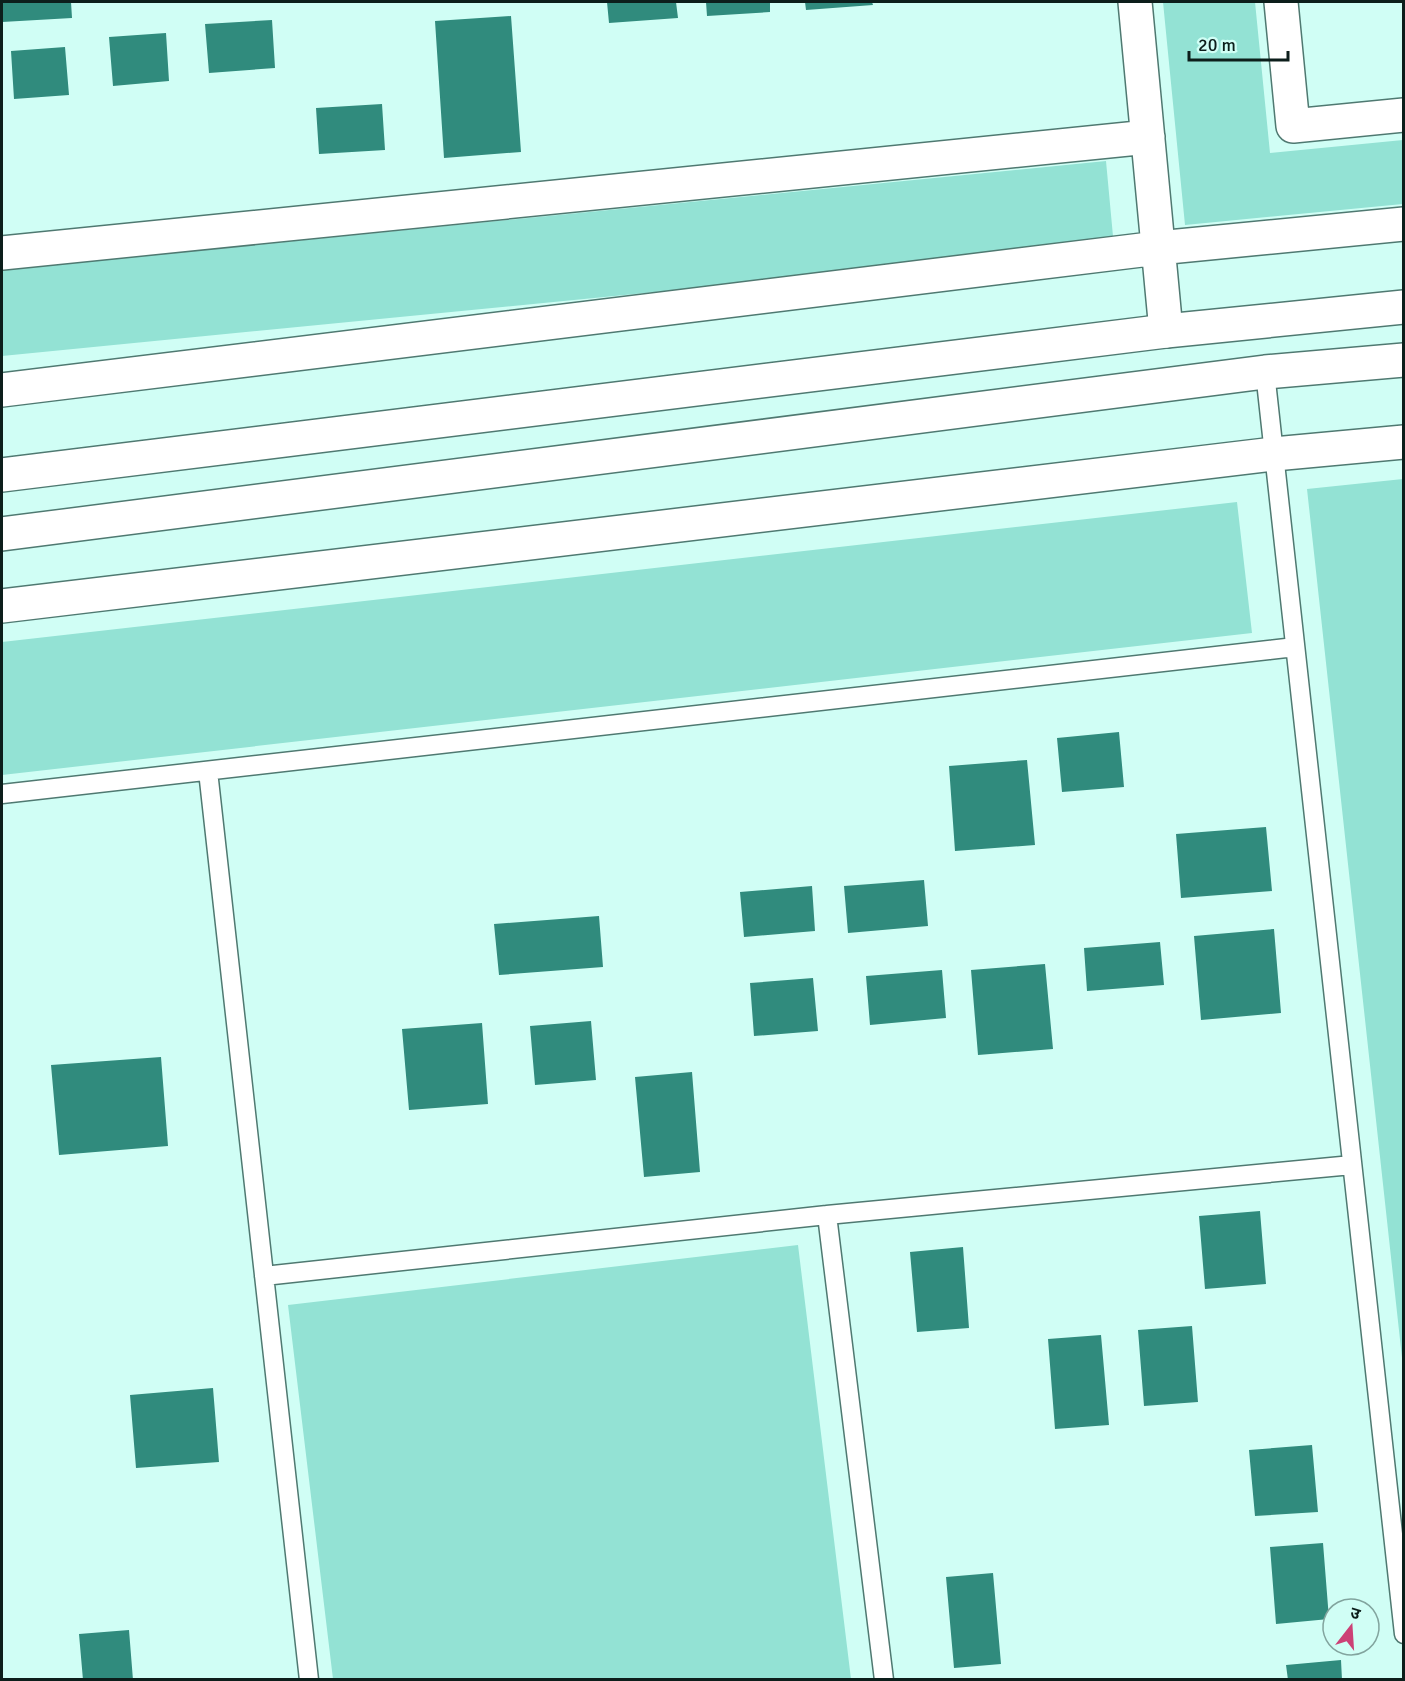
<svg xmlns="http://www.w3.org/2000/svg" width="1405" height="1681" font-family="Signika,'Noto Sans Devanagari',sans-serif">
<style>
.green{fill:#93e2d4}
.building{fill:#308b7d}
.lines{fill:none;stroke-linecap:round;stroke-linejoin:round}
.service-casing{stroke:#4f7971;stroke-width:21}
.minor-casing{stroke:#4f7971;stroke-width:36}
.tertiary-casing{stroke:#4f7971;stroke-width:36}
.service{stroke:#fff;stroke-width:18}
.minor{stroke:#fff;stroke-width:33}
.tertiary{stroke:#fff;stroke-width:33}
</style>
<rect width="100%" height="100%" fill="#d0fef5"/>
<path class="green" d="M1163,2H1255L1270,153L1403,140V204L1185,225Z
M1106,161L1114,247L2,356V270Z
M1403,479H1404L1403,1367L1307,489Z
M1237,502L1252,633L2,775V642Z
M798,1245L851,1679H333L288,1305Z"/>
<path class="building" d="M2,2H71L72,18L2,22Z
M607,2H676L678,18L609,23Z
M706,2H770V12L707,16Z
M805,2H872L873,5L806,10Z
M511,16L521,152L444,158L435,21Z
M272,20L275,68L209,73L205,24Z
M166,33L169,81L113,86L109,37Z
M65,47L69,95L14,99L11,51Z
M382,104L385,150L319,154L316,108Z
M1119,732L1124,787L1062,792L1057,738Z
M1027,760L1035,845L955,851L949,766Z
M1266,827L1272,891L1181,898L1176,834Z
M924,880L928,926L848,933L844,886Z
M812,886L815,931L744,937L740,892Z
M599,916L603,967L499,975L494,924Z
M1274,929L1281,1013L1201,1020L1194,936Z
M1160,942L1164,985L1087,991L1084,948Z
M1045,964L1053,1049L978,1055L971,970Z
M942,970L946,1018L870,1025L866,976Z
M813,978L818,1031L754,1036L750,983Z
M591,1021L596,1080L535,1085L530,1026Z
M482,1023L488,1104L409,1110L402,1029Z
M161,1057L168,1146L59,1155L51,1065Z
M692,1072L700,1172L644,1177L635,1077Z
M1260,1211L1266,1284L1205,1289L1199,1216Z
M963,1247L969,1328L917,1332L910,1252Z
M1192,1326L1198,1402L1144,1406L1138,1330Z
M1101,1335L1109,1425L1055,1429L1048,1339Z
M213,1388L219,1462L136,1468L130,1395Z
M1312,1445L1318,1512L1255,1516L1249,1450Z
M1323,1543L1329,1619L1276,1624L1270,1547Z
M993,1573L1001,1664L954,1668L946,1577Z
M129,1630L133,1680H83L79,1634Z
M1341,1660L1342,1680H1288L1286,1665Z"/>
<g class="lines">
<g class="service-casing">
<path id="service" d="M1265,372L1404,1634
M208,771L309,1680
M2,794L1295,647
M827,1215L884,1680
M264,1276L827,1215L1352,1165"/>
</g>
<g class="minor-casing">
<path id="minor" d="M1135,2L1166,331
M1281,2L1293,126L1404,115
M2,253L1148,137
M2,390L1158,248L1404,224
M2,606L1274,454L1404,442"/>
</g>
<g class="tertiary-casing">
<path id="tertiary" d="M2,475L1166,331L1404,307
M2,534L1265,372L1404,360"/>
</g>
<use href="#service" class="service"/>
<use href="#minor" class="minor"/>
<use href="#tertiary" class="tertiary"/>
</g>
<rect width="1405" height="1681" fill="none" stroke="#0c1e1b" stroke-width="6"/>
<g transform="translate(1351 1627) rotate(17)"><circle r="28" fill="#d0fef5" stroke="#82a49e" stroke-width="1.5"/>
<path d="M0-4.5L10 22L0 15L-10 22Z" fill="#cc4176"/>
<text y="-9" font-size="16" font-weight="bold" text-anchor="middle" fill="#0c1e1b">उ</text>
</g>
<path d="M1189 51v9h99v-9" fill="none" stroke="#0c1e1b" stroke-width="3"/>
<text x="1198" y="51" font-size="18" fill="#0c1e1b" stroke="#d0fef5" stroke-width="4.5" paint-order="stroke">20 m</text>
</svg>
